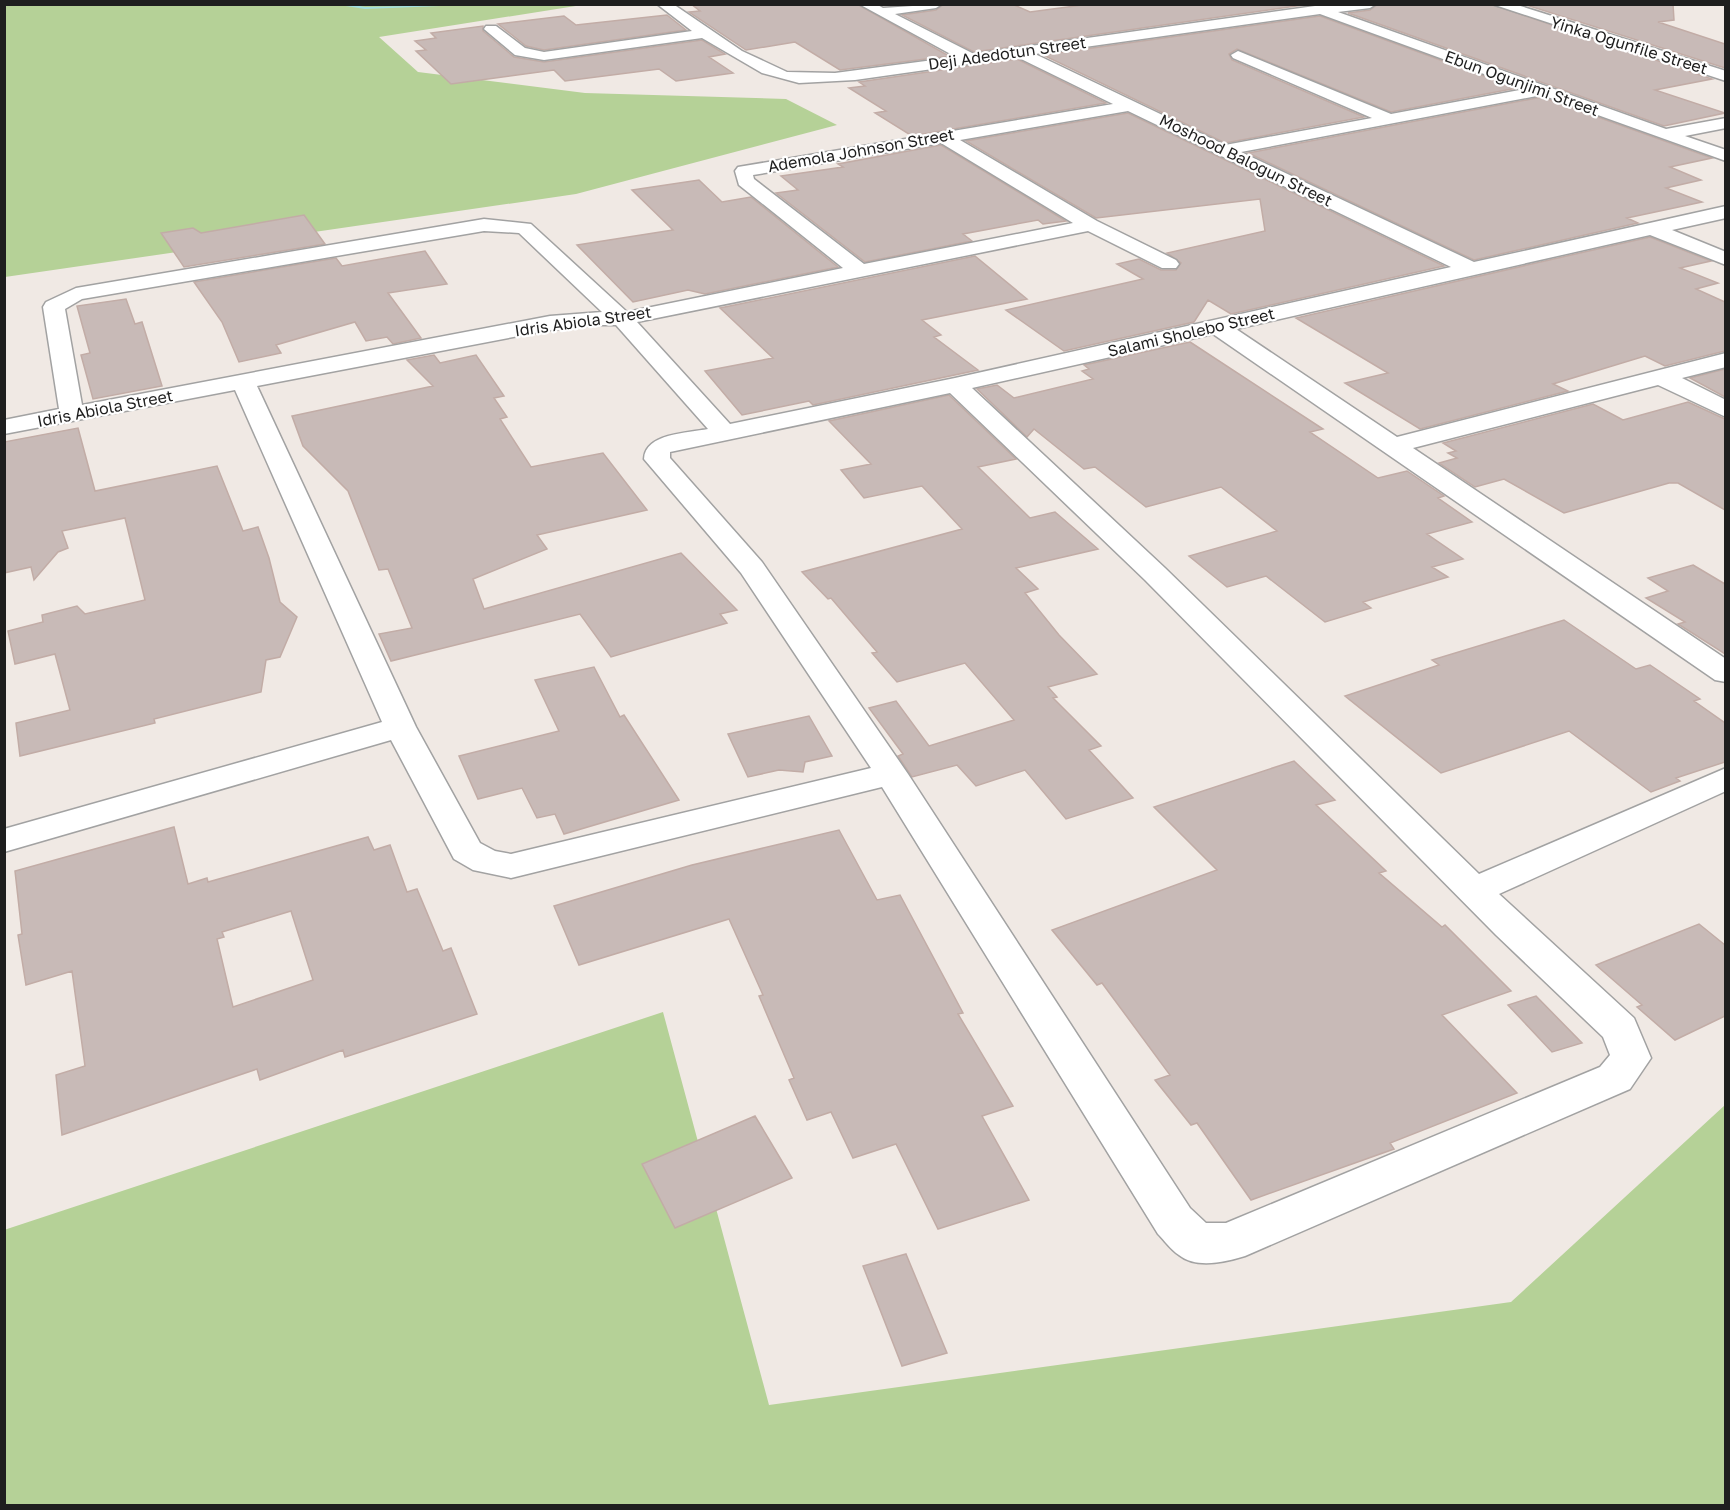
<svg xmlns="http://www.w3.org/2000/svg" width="1730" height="1510" font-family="'Golos Text',sans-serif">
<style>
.forest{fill:#b5d197}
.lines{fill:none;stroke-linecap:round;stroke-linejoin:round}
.stream{fill:#a2dfdf;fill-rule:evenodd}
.building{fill:#c8bab7;stroke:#c2aca6;stroke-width:1.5;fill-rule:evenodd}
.street-casing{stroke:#a2a2a2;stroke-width:3}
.street{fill:#fff;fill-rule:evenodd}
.labels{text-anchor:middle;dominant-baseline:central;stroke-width:4.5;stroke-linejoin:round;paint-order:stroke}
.far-street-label{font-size:16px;fill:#1e1e1e;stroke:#fff}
</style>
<rect width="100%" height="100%" fill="#f0e9e4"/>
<path class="forest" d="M4,5H582L379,37L418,72L585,93L786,99L837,125L576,194L5,277Z
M663,1012L769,1405L1511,1302L1725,1105V1505H5L4,1230Z"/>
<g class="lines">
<path class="stream" d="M349,4L365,7L490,4L365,9L333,4Z"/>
</g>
<path class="building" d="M691,4H857L949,56L840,70L795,42L746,50L689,12L700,11Z
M944,4H1012L1030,12L1090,4H1310L974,52L902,15L936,10Z
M1378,4H1490L1712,79L1655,90L1725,113L1664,126L1348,13L1370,10Z
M1523,4H1673L1674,20L1658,22L1725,44V68Z
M667,15L686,30L544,50L526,46L498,24L564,16L576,25Z
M1320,16L1517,88L1391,112L1237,49L1229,54L1232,60L1364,117L1225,143L1043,55Z
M483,26V31L514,57L544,62L702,40L725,54L709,57L733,73L676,81L659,69L565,81L554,70L451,84L416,51L426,50L415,41L436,38L431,33Z
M1017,59L1106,103L912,136L875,113L886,111L849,88L865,86L859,82Z
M1542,97L1712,158L1670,167L1701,180L1666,188L1702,202L1627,218L1638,223L1474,260L1248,153Z
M1128,113L1444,266L1231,314L1208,300L1194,322L1064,351L1006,310L1143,279L1117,264L1139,259L1161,270H1176L1181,263L1167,253L1265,231L1260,199L1096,218L966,141Z
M941,145L1066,221L1043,224L1038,220L963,234L972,241L865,262L776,193L798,190L781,176L843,167L838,164Z
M699,180L722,202L751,197L838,267L705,294L688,290L633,302L577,245L673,230L632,190Z
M304,215L325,244L184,267L161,233L193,228L201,233Z
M1650,237L1711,261L1680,268L1718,283L1696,289L1725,302V351L1665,366L1645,356L1553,384L1568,391L1420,429L1345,383L1388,373L1296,318Z
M425,251L447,284L388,293L421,338L393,344L387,337L366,341L355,322L276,345L281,353L239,362L222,322L194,282L336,258L342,266Z
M975,256L1027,299L922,320L941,335L934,337L978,370L813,405L809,401L742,415L705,371L773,358L720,308Z
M126,299L135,324L142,322L162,386L93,399L81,355L90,353L77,306Z
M1190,342L1323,429L1310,432L1378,478L1407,471L1444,496L1438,498L1472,522L1427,534L1463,559L1432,567L1448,577L1363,602L1371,608L1325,622L1266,576L1227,587L1189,556L1277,531L1221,487L1146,507L1095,467L1084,469L1034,429L1027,437L977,389L997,385L1014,398L1093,379L1082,371L1089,369L1084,365Z
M434,355L440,363L476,355L504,396L494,398L507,417L500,419L531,467L603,453L647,510L537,535L547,549L473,579L484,609L681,553L737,610L720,614L727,623L611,657L580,614L391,661L379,634L412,628L388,569L379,570L348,491L303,446L292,416L433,386L407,360Z
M1725,369V397L1690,378Z
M949,395L1016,459L978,467L1030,518L1055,512L1098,549L1016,568L1038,589L1025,593L1059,635L1097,674L1048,687L1057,697L1053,698L1101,746L1089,750L1133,798L1066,819L1025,770L976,786L957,765L912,777L898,756L903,754L869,708L896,701L929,746L1014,720L965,663L897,682L872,653L877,652L831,598L828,599L802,572L962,529L922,486L864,498L841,470L871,464L829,421Z
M1688,402L1725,419V510L1678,483H1669L1564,513L1504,479L1475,487L1439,463L1457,458L1448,453L1456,451L1443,443L1593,404L1623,420Z
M78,428L95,491L217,466L243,531L258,527L269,558L280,602L297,617L280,657L266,660L261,692L154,719L155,723L20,756L16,723L70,710L55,654L15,664L8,631L43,622L42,615L77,606L85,614L145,600L125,518L62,531L68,548L58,552L34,580L31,567L4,573V442Z
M1693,565L1725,584V654L1678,624L1685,622L1646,598L1668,591L1648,578Z
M1564,620L1636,669L1650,665L1700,699L1694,701L1725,723V762L1676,778L1680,781L1651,792L1569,731L1441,773L1345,696L1439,665L1432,660Z
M594,667L620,717L624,715L679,800L564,834L555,814L537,818L522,788L478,799L459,756L559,731L535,680Z
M809,716L832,756L805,762L803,772L779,770L748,777L728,734Z
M1294,761L1335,800L1316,805L1386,871L1379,873L1442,927L1445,925L1511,991L1442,1015L1517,1093L1390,1143L1394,1149L1251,1200L1197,1123L1191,1125L1155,1080L1170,1075L1102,983L1097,985L1052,930L1217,870L1154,807Z
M174,827L188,884L207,878L208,882L368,837L374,850L390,845L407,892L417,889L443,951L451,948L477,1014L345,1057L343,1050L260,1080L257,1069L62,1135L56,1075L85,1066L72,971L26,985L18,935L22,934L15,871ZM291,911L313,980L233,1007L217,939L224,937L222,932Z
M839,830L877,900L900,895L963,1013L958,1014L1013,1106L982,1116L1029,1200L938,1229L896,1144L853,1158L831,1112L807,1120L789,1080L794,1078L759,996L763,995L729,919L579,965L554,906L692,865Z
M1699,924L1725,945V1016L1675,1040L1637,1007L1642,1005L1596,965Z
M1536,996L1582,1043L1552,1052L1508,1005Z
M755,1116L792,1178L675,1228L642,1164Z
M906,1254L947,1353L902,1366L863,1266Z"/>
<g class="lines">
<g class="street-casing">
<path id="street" d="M657,4H673L742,51L787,72L835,73L956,57L859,4H876L883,8L942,4L936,8L895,14L974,54L1315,6L1376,4L1370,8L1338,12L1666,129L1726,118V128L1685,136L1726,150V161L1542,95L1241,152L1474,262L1726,206V218L1672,230L1726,252V265L1650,235L1236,329L1397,437L1726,353V367L1682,378L1726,400V417L1658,385L1413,448L1726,659V682L1715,680L1213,334L972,388L1165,568L1479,874L1726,768V791L1499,894L1634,1018L1651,1058L1630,1089L1245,1256C1226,1262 1196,1269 1179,1255C1171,1250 1165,1241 1158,1234L882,787L511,878L473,870L454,859L391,740L4,852V829L382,722L235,390L4,434V420L59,409L43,307L46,302L76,288L484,219L531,224L627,312L843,268L739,185L735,171L738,167L1113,104L1017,57L855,80L799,83L762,73L702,38L544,60L515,55L484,29L486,26H496L525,48L544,52L692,31ZM1320,14L1525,89L1391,114L1238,51L1231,55L1233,58L1372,118L1225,145L1035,54ZM1128,111L1451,267L955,378L730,424L637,322L1088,231L1162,268H1176L1179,264L1176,260L1097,221L960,140ZM941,143L1073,223L864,264L754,179L753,175ZM484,231L519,233L602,312L550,316L82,405L65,309L82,299ZM593,325H616L708,429C688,433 645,433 644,459L741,573L871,768L511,854L495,851L480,843L416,727L257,386L550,330ZM950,393L1145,580L1496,935L1603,1037L1610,1055L1600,1067L1226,1223H1206L1190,1208L908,774L762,562L670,458V452Z
M1492,4H1514L1726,71V81Z"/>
</g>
<use href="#street" class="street"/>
</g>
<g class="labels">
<g class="far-street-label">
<text transform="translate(1629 45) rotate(17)">Yinka Ogunfile Street</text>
<text transform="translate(1007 53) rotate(-8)">Deji Adedotun Street</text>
<text transform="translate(1522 83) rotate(20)">Ebun Ogunjimi Street</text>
<text transform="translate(861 150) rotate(-10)">Ademola Johnson Street</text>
<text transform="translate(1246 160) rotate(26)">Moshood Balogun Street</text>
<text transform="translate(583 321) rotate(-8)">Idris Abiola Street</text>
<text transform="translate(1191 332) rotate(-13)">Salami Sholebo Street</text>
<text transform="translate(105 408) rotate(-11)">Idris Abiola Street</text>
</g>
</g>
<rect width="1730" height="1510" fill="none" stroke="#1e1e1e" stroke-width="12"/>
</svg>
